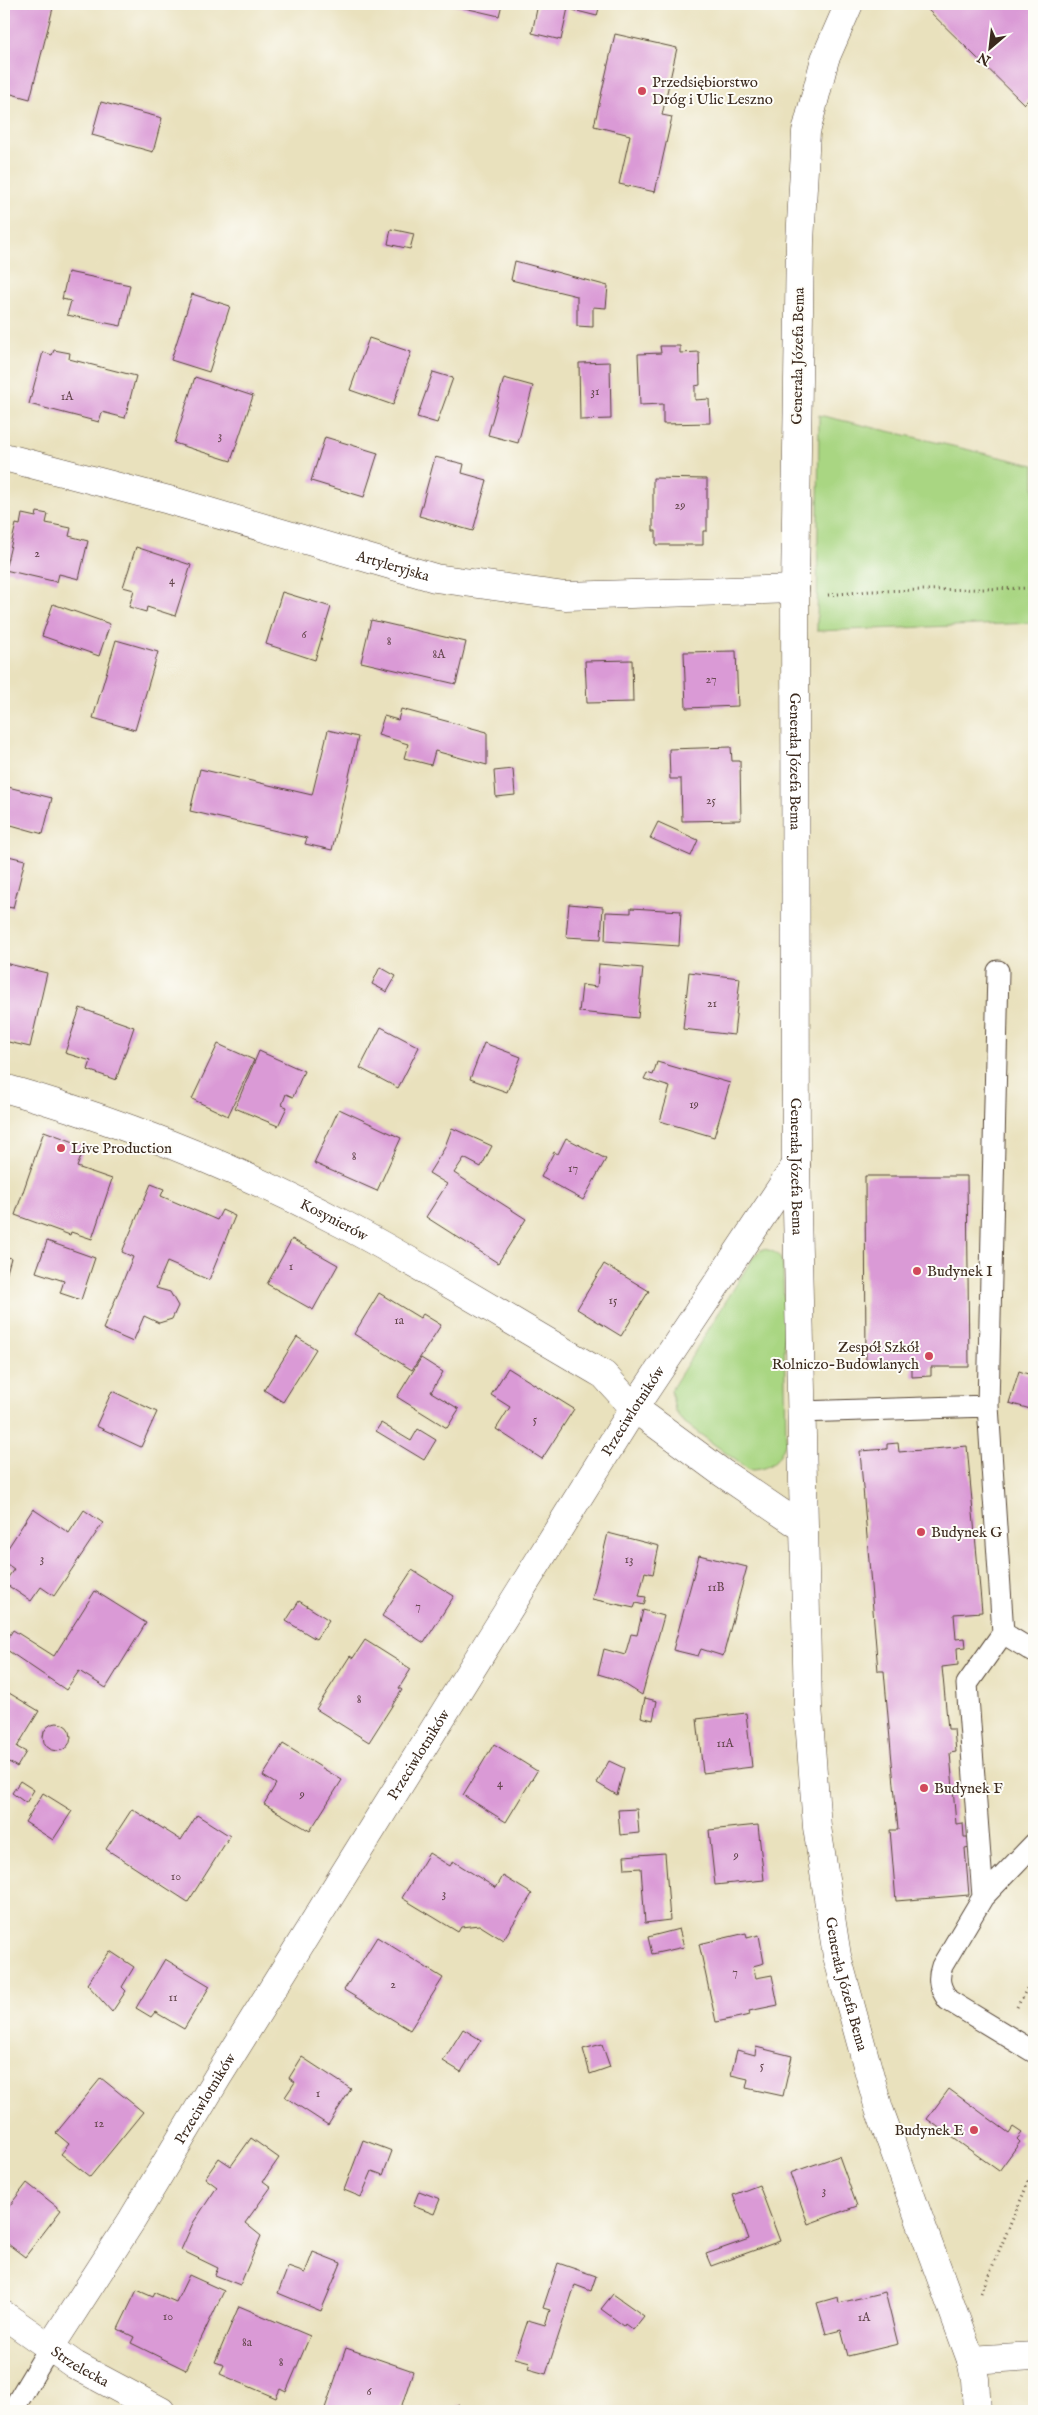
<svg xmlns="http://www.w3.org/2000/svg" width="1038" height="2415" font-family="'IM FELL English',serif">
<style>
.green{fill:#a9d682;stroke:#728050}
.building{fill:#da9ad6}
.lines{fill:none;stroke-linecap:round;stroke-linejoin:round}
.service-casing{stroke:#554536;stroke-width:23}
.minor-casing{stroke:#554536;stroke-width:29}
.tertiary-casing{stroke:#554536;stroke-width:29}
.path{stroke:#554536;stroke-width:3;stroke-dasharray:1 4;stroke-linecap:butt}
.service{stroke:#fff;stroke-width:21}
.minor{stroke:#fff;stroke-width:28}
.tertiary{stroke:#fff;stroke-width:28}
.poi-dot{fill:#d1495b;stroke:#fdfcf7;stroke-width:2}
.labels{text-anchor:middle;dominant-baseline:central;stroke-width:4;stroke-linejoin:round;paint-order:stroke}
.number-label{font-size:12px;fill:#63464c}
.poi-label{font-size:15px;fill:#3b2a1e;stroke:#fdfcf7;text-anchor:start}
.street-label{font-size:15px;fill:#3b2a1e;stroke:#fdfcf7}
</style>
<rect width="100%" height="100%" fill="#fdfcf7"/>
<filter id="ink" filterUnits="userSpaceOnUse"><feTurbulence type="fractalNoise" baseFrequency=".02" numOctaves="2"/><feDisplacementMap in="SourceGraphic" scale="10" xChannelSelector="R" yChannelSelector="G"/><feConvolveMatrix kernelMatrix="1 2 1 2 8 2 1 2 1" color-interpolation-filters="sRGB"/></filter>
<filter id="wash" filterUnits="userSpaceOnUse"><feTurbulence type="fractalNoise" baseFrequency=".0096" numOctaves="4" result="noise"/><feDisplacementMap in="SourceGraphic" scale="20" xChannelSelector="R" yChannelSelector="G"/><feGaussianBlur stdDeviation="1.12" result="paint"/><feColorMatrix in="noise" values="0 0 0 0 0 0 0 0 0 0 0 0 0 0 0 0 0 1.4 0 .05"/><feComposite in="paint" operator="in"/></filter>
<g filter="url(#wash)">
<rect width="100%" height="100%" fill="#e9e1bd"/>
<path class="green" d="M819,415L1034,465V623L817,631Z
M762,1249C774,1250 780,1254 783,1266L786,1441C779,1461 770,1470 749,1470L681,1420L675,1410L671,1390L754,1256Z"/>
<g id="blocks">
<path class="building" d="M4,4H54L30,99L4,92Z
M447,4H502L499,16Z
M538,4H551L568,8L561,40L532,33Z
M575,4H600L597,16L573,10Z
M922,4H1034V94L1024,104Z
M615,34L677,48L662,115L672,117L655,192L619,184L630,135L594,126Z
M101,102L162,118L153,152L92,135Z
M391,229L414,234L410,249L388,244Z
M515,261L608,286L606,308L593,307V327L577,326V296L511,280Z
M68,272L130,285L121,326L67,315L71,301L62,299Z
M192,294L230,306L209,372L171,360Z
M369,338L411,352L393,405L350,390Z
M660,346H680V353L699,352L700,385L695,386V400L709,399L710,423L663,424V404L640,405L638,354L661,353Z
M54,350L70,353L69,359L136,376L125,418L102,412L99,422L29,404L43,352L52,355Z
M610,362L611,419L580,420L579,363Z
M433,372L453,378L437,423L417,417Z
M195,377L253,396L231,461L174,443Z
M504,378L533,386L518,443L488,435Z
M325,437L378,453L364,497L311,481Z
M435,457L464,464L462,473L487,480L473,531L419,516Z
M653,478L707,479V531H703V545H656V531H653Z
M37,512L48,514L46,523L71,528L69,536L88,541L79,579L59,574L57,582L5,570L16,524L20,525L22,514L36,517Z
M136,547L191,565L175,616L147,607L146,612L129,607L134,590L123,587Z
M282,592L331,607L315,660L266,644Z
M53,604L110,624L99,656L42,636Z
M371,620L466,642L456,684L361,662Z
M116,640L158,652L135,730L93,718Z
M736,651L738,706L686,708L684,652Z
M632,660L633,702L587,703L585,661Z
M401,709L487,732V765L435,751L431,765L404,758L408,744L378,735L384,716L398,720Z
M328,730L358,737L332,850L305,844L307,838L190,811L200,769L312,795Z
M731,747L732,761H740L741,820L682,821L681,779H670L669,749Z
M513,769L515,795L496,797L494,771Z
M4,786L52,798L43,834L4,823Z
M658,822L698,840L691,856L650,838Z
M4,855L25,860L13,908L7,907L5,919Z
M569,904L603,907L601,939L566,937Z
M631,908L681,911L679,946L605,941L606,912L631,913Z
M4,963L47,973L30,1047L4,1041Z
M599,964L643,968L638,1018L579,1012L582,985L597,987Z
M380,967L396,976L387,992L372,984Z
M689,972L740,978L734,1035L683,1029Z
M80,1008L134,1027L116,1080L88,1070L91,1061L65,1053Z
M381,1027L419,1047L398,1088L360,1068Z
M484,1043L521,1057L507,1092L470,1079Z
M218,1044L254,1060L228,1116L192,1099Z
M259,1051L304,1071L293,1097L286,1094L282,1105L287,1107L278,1126L235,1108Z
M657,1062L730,1083L714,1137L660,1121L670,1087L644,1079L647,1073L653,1075Z
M339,1109L401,1138L377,1191L314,1163Z
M452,1128L492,1146L481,1167L464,1158L454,1173L526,1219L498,1263L426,1217L447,1184L429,1173L444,1149Z
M44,1131L85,1146L77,1167L112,1179L92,1239L71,1232L70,1235L15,1215Z
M566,1138L606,1159L583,1200L541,1177L554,1152L558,1154Z
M865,1176H967L969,1367H931V1376L912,1377V1365L866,1366Z
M151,1184L164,1189L161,1196L217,1220L222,1210L235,1216L209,1280L167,1262L156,1288L170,1292L178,1306L172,1319L159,1323L144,1316L133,1342L103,1329L133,1257L122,1252Z
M292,1239L338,1265L313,1310L267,1284Z
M47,1241L95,1258L81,1300L60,1293L64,1281L36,1272Z
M4,1256L11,1258L4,1283Z
M604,1264L649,1291L621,1336L577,1309Z
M379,1293L420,1318L423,1314L441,1325L412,1370L354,1334Z
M297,1337L316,1349L283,1402L264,1390Z
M421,1358L443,1372L431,1392L459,1409L447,1428L397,1397Z
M508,1368L574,1409L542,1459L496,1429L510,1407L491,1395Z
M1019,1371L1034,1376V1410L1009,1403Z
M112,1391L157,1412L141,1447L96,1426Z
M381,1423L411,1441L418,1429L436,1440L424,1460L376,1431Z
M898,1443L899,1452L967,1446L982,1612L954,1614L956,1639L965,1638L966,1647L957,1648L958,1665L942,1667L948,1729H954L956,1752L950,1753L956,1824L963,1823L964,1837H970V1847L965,1848L969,1895L896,1901L890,1830H898L884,1671H878L860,1451L887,1449V1444Z
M33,1509L69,1533L84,1510L103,1523L54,1596L41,1587L31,1601L4,1583L14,1569L4,1562V1554Z
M608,1533L659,1546L653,1574L645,1572L639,1596L646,1597L644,1605L636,1603L634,1608L592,1599Z
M699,1555L747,1567L723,1656L701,1649L698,1656L673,1650Z
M412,1570L454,1596L424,1643L382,1616Z
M95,1591L146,1623L106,1688L79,1671L66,1690L4,1648V1644L13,1630L54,1656Z
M299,1601L329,1620L316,1639L286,1621Z
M643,1610L664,1616L642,1695L618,1680L598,1674L604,1649L625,1655L631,1634L637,1635Z
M365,1640L411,1669L399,1688L402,1690L369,1742L316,1709L350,1656L353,1658Z
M4,1690L39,1711L17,1747L26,1752L17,1767L9,1762L4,1769Z
M645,1698L657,1701L653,1720L641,1717Z
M746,1713L752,1767L703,1773L697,1719Z
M43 1737a14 14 0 1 1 28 0a14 14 0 1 1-28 0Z
M283,1744L342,1780L310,1831L264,1804L276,1784L263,1776Z
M494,1744L537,1771L506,1822L463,1795Z
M609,1761L624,1768L617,1795L597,1783Z
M20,1781L34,1790L26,1803L12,1793Z
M43,1793L72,1811L53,1840L25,1822Z
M132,1809L181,1840L197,1815L230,1836L188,1902L106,1849Z
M637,1809L639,1833L620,1835L618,1810Z
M758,1825L764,1880L715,1885L709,1830Z
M429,1853L450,1866L453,1861L496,1888L503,1876L532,1894L503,1940L479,1925L461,1927L458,1932L402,1898Z
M665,1853L670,1920L645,1923L641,1868L625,1869L624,1856Z
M679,1929L684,1947L652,1954L648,1937Z
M746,1933L747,1938L759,1935L764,1963L753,1966L756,1978L772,1975L778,2005L749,2011L750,2015L716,2022L699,1944Z
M377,1937L443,1978L410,2030L344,1990Z
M110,1951L134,1967L122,1987L126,1991L112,2012L87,1984Z
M165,1959L210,1986L184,2029L155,2012L151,2017L136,2008Z
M463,2029L481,2040L461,2072L443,2061Z
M602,2044L610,2067L590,2074L583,2049Z
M756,2047L792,2056L783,2096L746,2088L748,2079L731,2075L737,2050L755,2055Z
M302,2057L351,2089L328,2125L285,2097L295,2082L289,2078Z
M101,2078L143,2112L90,2177L61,2154L69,2144L56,2133Z
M949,2089L1009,2133L1013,2127L1022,2133L1017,2139L1020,2142L999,2171L927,2119Z
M251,2138L279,2158L263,2181L271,2187L245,2223L261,2236L240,2285L215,2275L218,2268L181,2250L193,2223L217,2187L205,2178L219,2158L231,2166Z
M363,2140L392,2151L383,2175L372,2171L361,2197L344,2190Z
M839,2156L857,2206L808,2224L790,2173Z
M27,2183L61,2210L25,2257L4,2241V2213Z
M759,2185L780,2241L711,2266L706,2254L749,2239L733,2195Z
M419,2191L440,2199L434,2214L413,2206Z
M313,2252L341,2263L321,2311L278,2293L288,2267L305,2273Z
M558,2263L596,2276L591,2291L575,2285L546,2374L528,2369L530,2362L515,2358L528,2320L545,2325L550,2310L543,2308Z
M189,2275L224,2291L186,2370L131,2343L134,2337L118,2329L137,2290L153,2297L155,2293L176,2302Z
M885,2292L898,2344L848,2356L841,2330L826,2334L817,2303L838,2297L839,2303Z
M613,2294L644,2316L633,2330L625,2324L624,2326L601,2309Z
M239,2306L310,2336L286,2392L280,2389L276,2398L220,2374L224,2365L215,2362Z
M346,2348L413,2371L400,2411H324Z
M458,2405L476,2411H456Z"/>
</g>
</g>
<g filter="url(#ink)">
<use href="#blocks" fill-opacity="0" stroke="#554536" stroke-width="1"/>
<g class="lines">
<g class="service-casing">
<path id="service" d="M800,1412L988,1406
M1003,1633L1034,1652
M1034,1844L983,1897L942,1966C937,1980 940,1988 948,2000L1034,2052
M983,1897L967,1684L1003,1633L988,1406L998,971
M12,2411L49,2349"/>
</g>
<g class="minor-casing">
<g id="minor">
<path id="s1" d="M849,4L825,59L806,132L800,242L795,589L796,1165L808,1706L817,1827L837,1956L879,2109L971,2360L975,2379L977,2411"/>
<path id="s2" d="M4,457L169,500L435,578L565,596L795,589"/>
<path id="s3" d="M4,1088C121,1121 235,1167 343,1224C432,1271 517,1325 604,1375L634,1408L721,1472L802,1527"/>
<path id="s4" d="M49,2349L132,2220L217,2078L634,1408L796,1165"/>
<path d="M971,2360L1034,2356"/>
</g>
</g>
<g class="tertiary-casing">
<g id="tertiary">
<path id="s5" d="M4,2315L75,2365L161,2411"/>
</g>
</g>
<path class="path" d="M828,595L871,591L1034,588
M1017,2007L1034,1976
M981,2293L1034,2169"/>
<use href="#service" class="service"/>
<use href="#minor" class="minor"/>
<use href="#tertiary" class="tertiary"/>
</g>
</g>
<g class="poi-dot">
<circle cx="642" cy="91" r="5"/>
<circle cx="61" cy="1148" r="5"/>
<circle cx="917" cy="1271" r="5"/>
<circle cx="929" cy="1356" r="5"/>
<circle cx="921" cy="1532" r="5"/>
<circle cx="924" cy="1788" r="5"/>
<circle cx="974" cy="2130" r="5"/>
</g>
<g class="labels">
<g class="number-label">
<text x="595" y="391">31</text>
<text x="67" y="396">1A</text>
<text x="220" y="435">3</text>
<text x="680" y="505">29</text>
<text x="37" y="553">2</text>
<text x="172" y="580">4</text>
<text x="304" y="634">6</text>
<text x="389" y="641">8</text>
<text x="439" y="654">8A</text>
<text x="711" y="679">27</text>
<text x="711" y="800">25</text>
<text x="712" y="1003">21</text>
<text x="694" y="1104">19</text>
<text x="354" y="1156">8</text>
<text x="573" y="1168">17</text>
<text x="291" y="1266">1</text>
<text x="613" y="1300">15</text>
<text x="399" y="1320">1a</text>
<text x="535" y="1419">5</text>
<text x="42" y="1558">3</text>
<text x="629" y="1559">13</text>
<text x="716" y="1587">11B</text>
<text x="418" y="1606">7</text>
<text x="359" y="1699">8</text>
<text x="725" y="1743">11A</text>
<text x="500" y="1783">4</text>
<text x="302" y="1794">9</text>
<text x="736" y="1855">9</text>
<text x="176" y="1876">10</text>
<text x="444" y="1893">3</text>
<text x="735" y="1972">7</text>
<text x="393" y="1984">2</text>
<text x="173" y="1997">11</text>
<text x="762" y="2065">5</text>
<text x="318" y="2093">1</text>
<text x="99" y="2123">12</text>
<text x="824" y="2190">3</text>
<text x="168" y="2316">10</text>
<text x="864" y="2317">1A</text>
<text x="247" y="2342">8a</text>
<text x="281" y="2362">8</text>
<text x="369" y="2391">6</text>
</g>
<g class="poi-label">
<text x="652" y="82">Przedsiębiorstwo<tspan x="652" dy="17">Dróg i Ulic Leszno</tspan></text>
<text x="71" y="1148">Live Production</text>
<text x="927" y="1271">Budynek I</text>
<text x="919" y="1347" text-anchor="end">Zespół Szkół<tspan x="919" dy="17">Rolniczo-Budowlanych</tspan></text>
<text x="931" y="1532">Budynek G</text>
<text x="934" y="1788">Budynek F</text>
<text x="964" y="2130" text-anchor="end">Budynek E</text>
</g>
<g class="street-label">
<text transform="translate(798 356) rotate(-89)">Generała Józefa Bema</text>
<text stroke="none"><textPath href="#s2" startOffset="404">Artyleryjska</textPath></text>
<text stroke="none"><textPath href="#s1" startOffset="765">Generała Józefa Bema</textPath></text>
<text stroke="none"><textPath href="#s1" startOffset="1170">Generała Józefa Bema</textPath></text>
<text stroke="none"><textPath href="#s3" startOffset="356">Kosynierów</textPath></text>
<text stroke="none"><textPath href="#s4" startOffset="1105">Przeciwlotników</textPath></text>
<text stroke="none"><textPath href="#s4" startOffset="700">Przeciwlotników</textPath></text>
<text stroke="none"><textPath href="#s1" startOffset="1991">Generała Józefa Bema</textPath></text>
<text stroke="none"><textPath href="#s4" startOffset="295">Przeciwlotników</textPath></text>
<text stroke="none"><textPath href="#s5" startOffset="92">Strzelecka</textPath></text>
</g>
</g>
<rect width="1038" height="2415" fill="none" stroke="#fdfcf7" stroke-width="20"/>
<g transform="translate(990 48) rotate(208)" stroke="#fdfcf7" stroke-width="4" paint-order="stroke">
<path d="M0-4L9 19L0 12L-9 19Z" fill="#3b2a1e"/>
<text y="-8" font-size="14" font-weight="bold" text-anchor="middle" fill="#3b2a1e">N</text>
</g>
</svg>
